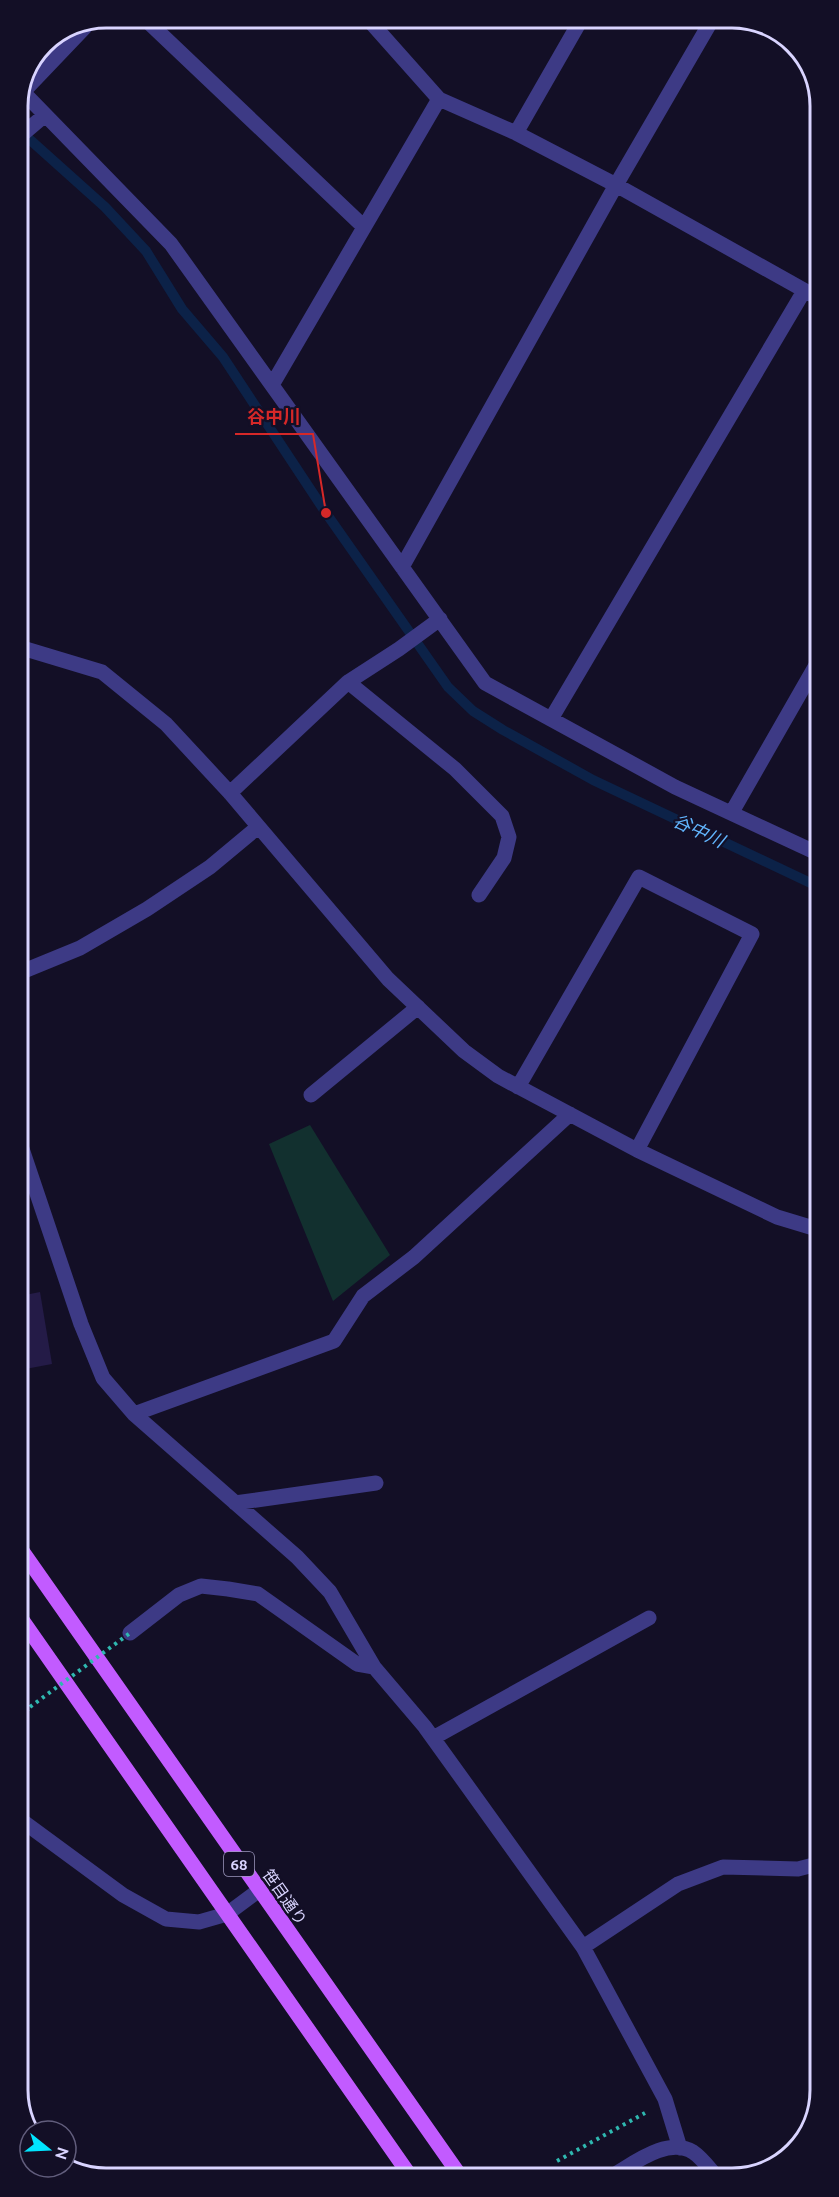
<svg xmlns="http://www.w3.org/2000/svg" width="839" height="2197" font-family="Ubuntu,'Noto Sans JP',sans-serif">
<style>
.green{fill:#12302f}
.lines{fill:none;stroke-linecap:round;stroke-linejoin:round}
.stream{stroke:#0c2248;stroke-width:10}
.building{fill:#241b47}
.path{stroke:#2fb8b0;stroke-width:4;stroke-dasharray:3 4.5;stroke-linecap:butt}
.minor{stroke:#3d3a85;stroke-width:15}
.major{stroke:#c25bff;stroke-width:15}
.path-bridge{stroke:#2fb8b0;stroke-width:4;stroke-dasharray:3 4.5;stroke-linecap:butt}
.labels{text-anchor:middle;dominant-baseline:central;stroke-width:4.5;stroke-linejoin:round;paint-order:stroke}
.shield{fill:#130f26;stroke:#9e99be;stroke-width:1.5}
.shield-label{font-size:15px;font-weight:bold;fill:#d9d4ff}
.street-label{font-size:16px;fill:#d9d4ff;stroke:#130f26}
.water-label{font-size:18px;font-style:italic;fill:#62b6ff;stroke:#130f26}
.rim{fill:none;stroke:#d9d4ff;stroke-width:3}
.leader{fill:none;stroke:#d62828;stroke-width:2}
.callout-dot{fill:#d62828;stroke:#130f26;stroke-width:2}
.callout-label{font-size:18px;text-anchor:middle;font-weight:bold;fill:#d62828;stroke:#130f26;stroke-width:4.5;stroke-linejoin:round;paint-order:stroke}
</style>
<rect width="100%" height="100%" fill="#130f26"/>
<path class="green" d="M310,1125L390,1255L333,1301L269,1144Z"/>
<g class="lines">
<path class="stream" d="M18,129L105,207L146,251L182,309L223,357L326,513L448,687L473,711L503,730L593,780L819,887"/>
</g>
<path class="building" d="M40,1292L52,1364L20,1370V1296Z"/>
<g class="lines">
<path class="path" d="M21,1717L30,1707
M557,2161L645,2113"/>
<path class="minor" d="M144,18L364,227
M367,18L439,99L516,133L616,185L818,298
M85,27L23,92L171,244L485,683L675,787L819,854
M516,133L582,18
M18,138L45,115
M272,385L439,99
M402,567L616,185L713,18
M19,647L102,672L166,724L230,793L388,979L464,1051L498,1076L637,1150L777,1217L820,1230
M348,682L455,769L502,816L509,837L504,858L479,895
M551,719L804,291
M230,793L348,682L399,649L440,619
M732,812L819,660
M19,973L80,948L147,909L210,867L258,827
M518,1087L639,877L752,934L637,1150
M311,1095L418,1007
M20,1143L81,1324L103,1378L134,1414L297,1557L330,1592L374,1667L425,1727L583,1947L665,2099L680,2148
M134,1414L334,1341L363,1296L414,1257L570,1114
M235,1503L376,1483
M130,1633L179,1595L201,1586L228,1589L258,1594L357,1664L374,1667
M433,1738L649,1618
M21,1820L123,1895L166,1919L199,1922L227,1914L258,1891
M583,1947L678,1884L723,1867L798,1869L821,1863
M610,2177C632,2165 667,2136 693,2152C702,2158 709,2168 716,2176"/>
<path class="major" d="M20,1548L461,2177
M20,1617L411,2177"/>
<path class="path-bridge" d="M30,1707L130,1633"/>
</g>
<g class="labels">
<rect class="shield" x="224" y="1852" width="30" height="24" rx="4.5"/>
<g class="shield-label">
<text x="239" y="1864">68</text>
</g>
<g class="street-label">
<text transform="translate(285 1897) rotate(55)">笹目通り</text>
</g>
<g class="water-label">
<text transform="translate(699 830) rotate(25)">谷中川</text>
</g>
</g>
<path d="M0 0H839V2197H0ZM106 28H732A78 78 0 0 1 810 106V2090A78 78 0 0 1 732 2168H106A78 78 0 0 1 28 2090V106A78 78 0 0 1 106 28Z" fill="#130f26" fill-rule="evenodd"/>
<path class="rim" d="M106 28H732A78 78 0 0 1 810 106V2090A78 78 0 0 1 732 2168H106A78 78 0 0 1 28 2090V106A78 78 0 0 1 106 28Z"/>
<path class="leader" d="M326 513L313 434H235"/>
<circle class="callout-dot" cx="326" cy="513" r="6"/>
<g class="callout-label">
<text x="274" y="423">谷中川</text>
</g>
<g transform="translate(48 2149) rotate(108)"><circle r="28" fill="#130f26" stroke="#625e7d" stroke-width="1.5"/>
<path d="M0-4.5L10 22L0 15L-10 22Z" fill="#00e5ff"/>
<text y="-9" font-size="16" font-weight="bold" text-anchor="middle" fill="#d9d4ff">N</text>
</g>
</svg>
